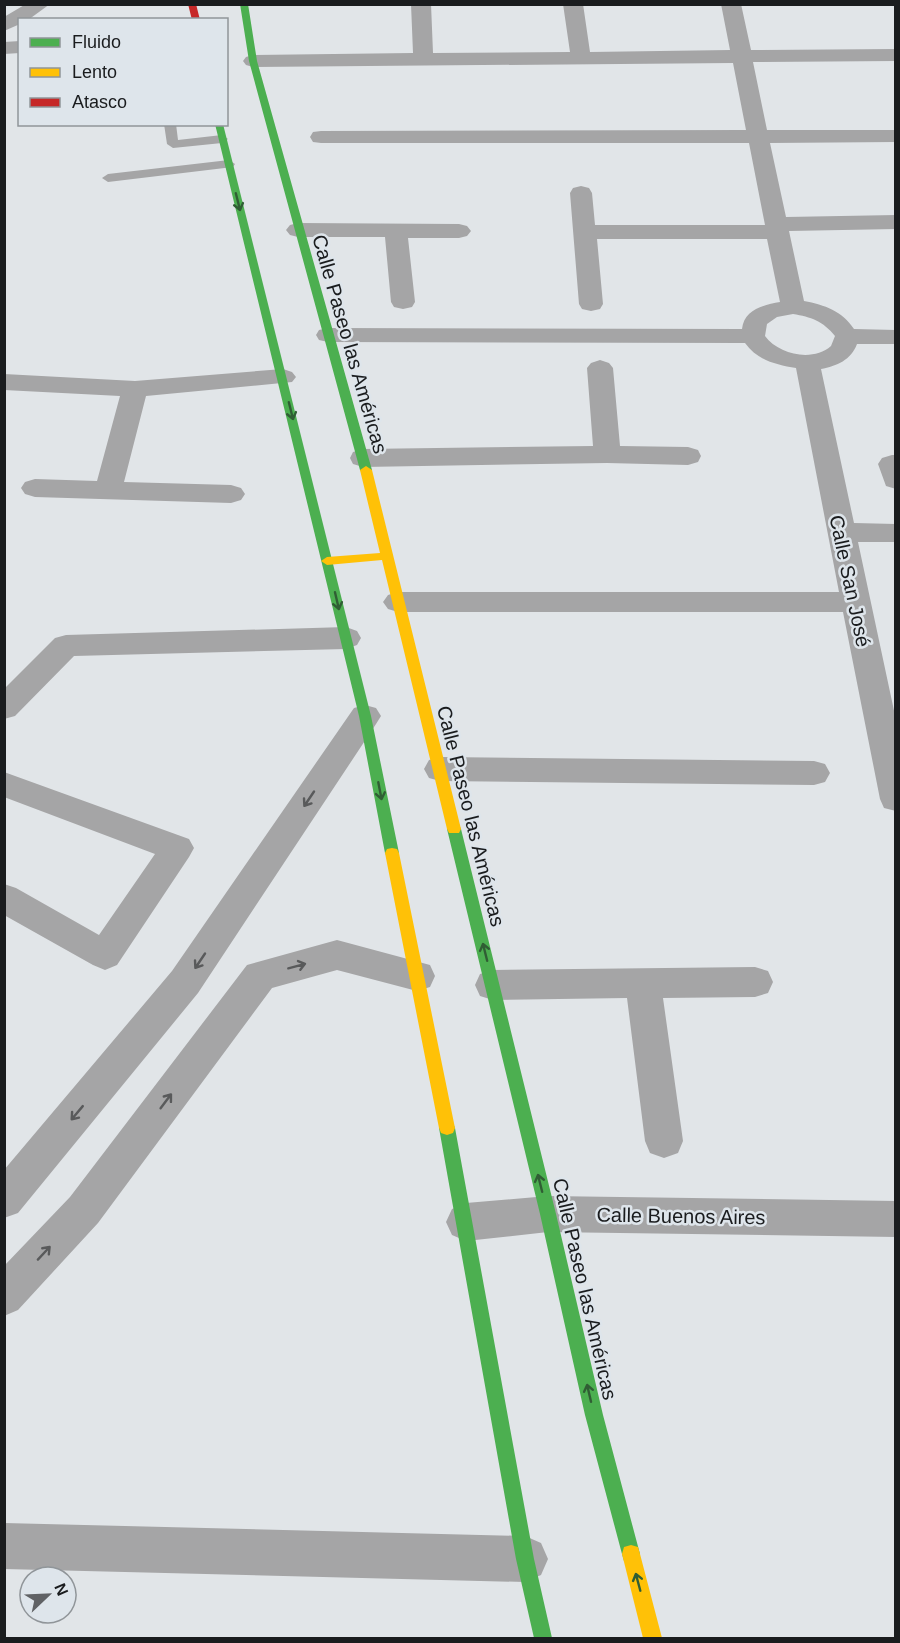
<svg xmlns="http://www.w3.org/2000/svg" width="900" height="1643" font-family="Arial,sans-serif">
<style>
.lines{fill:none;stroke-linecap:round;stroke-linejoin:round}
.lane{fill:#a5a5a6;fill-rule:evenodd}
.street{fill:#a5a5a6;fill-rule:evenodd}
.fast{fill:#4caf50;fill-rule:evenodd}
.slow{fill:#ffc107;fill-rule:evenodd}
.jam{fill:#c62828;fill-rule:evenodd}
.oneway{stroke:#305e34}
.oneway2{stroke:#595a5b}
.labels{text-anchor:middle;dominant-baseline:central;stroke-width:5;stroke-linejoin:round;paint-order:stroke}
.street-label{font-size:20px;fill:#1a1c1e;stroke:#dee5eb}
</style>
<rect width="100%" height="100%" fill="#e1e5e8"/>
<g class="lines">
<path class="lane" d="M164,124H176L178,140L222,135L228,139L222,143L173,148L167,144Z
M229,160L235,164L233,167L108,182L102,178L108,174Z"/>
<path class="street" d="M26,4H50L28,20H20V24L4,31V17Z
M411,4H431L433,53L570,52L563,4H583L590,52L730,50L721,4H741L751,50L896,49V61L753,62L767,130H896V142L770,143L786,217L896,215V229L789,231L804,301C825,305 842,311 854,329L896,330V344H857C851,360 837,366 821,369L854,523L896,524V542H858L896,720V811L884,808L880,799L843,612H398L388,609L383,602L388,595L398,592H839L796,368C776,365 757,360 745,343L328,342L319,340L316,335L319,330L328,328L742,329C744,310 763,305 780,302L767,239H597L603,304L600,309L591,311L582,309L579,304L570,193L573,188L581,186L589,188L592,193L595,225H765L749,143H321L313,142L310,137L313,132L321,131L746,130L733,63L253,67L246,65L243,61L246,57L253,55L413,53ZM793,314C811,317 823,321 835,336L831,346C813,362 779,355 765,336L767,324L777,317Z
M20,41V53L4,54V42Z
M298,223L459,224L467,226L471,231L467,236L459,238H408L415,302L412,307L403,309L394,307L391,302L385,237H298L290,235L286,230L290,225Z
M600,360L609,363L613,368L620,446L688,447L698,450L701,456L698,462L688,465L607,463L363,467L353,464L350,458L353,452L363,449L593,446L587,368L591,363Z
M283,369L292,372L296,377L292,382L146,396L124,482L231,485L241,488L245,494L241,500L231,503L35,497L25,494L21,488L25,482L35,479L97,481L120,396L4,390V374L135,381Z
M892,455H896V489L886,486L878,464L882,458Z
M346,627L357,631L361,638L357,645L346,649L74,656L15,716L4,719V689L55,638L66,635Z
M365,705L376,708L381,716L376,724L198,993L18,1213L4,1218V1170L172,971L354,708Z
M440,757L814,761L825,764L830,773L825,782L814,785L440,781L429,778L424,769L429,760Z
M4,772L189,839L194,848L189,857L117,965L105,970L93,965L4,915V884L16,888L99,935L155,854L4,797Z
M337,940L430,965L435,976L430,987L417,991L337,970L272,988L98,1223L18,1310L4,1316V1266L70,1197L247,965Z
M755,967L768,971L773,982L768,993L755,997L663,998L683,1141L678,1153L664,1158L650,1153L645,1141L627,998L493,1000L480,996L475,985L480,974L493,970Z
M548,1196L896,1201V1237L548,1232L466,1241L452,1235L446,1222L452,1209L466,1203Z
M4,1523L525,1536L541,1543L548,1559L541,1575L525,1582L4,1569Z"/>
<path class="fast" d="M240,4H248L257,61L372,470L370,473H362L360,470L249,61Z
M215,124H223L371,716L399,853L397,857H387L385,853L359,716Z
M454,824L459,825L461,829L556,1214L603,1415L640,1554L638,1561L631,1563L624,1561L622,1554L585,1415L540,1214L447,829L449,825Z
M447,1121L453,1123L455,1128L534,1559L552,1638H534L516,1559L439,1128L441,1123Z"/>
<path class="slow" d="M366,466L372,470L461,829L459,833H449L447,829L382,560L327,565L321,561L327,557L380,553L360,470Z
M392,848L397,849L399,853L455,1128L453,1133L447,1135L441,1133L439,1128L385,853L387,849Z
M631,1545L638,1547L640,1554L662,1638H643L622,1554L624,1547Z"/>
<path class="jam" d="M188,4H196L200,20H192Z"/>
</g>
<defs><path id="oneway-shaft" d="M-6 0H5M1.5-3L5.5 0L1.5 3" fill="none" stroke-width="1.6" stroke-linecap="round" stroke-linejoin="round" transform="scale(1.5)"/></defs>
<g class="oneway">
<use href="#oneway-shaft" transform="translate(238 202) rotate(76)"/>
<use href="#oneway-shaft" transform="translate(291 411) rotate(76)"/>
<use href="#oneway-shaft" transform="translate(337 601) rotate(77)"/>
<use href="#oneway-shaft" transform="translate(380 791) rotate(79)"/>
<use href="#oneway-shaft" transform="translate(485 952) rotate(-104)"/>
<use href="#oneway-shaft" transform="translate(540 1183) rotate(-104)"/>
<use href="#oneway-shaft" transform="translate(589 1393) rotate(-103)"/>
<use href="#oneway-shaft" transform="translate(638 1582) rotate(-105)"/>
</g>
<g class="oneway2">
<use href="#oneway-shaft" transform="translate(309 799) rotate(124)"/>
<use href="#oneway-shaft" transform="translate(200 961) rotate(124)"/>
<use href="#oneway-shaft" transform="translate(297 966) rotate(-15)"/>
<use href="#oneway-shaft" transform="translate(166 1101) rotate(-53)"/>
<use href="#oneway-shaft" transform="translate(77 1113) rotate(130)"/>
<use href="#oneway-shaft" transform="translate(44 1253) rotate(-47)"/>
</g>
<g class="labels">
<g class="street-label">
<text transform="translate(350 344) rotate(74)">Calle Paseo las Américas</text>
<text transform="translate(850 581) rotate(78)">Calle San José</text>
<text transform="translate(471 816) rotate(76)">Calle Paseo las Américas</text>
<text transform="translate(681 1216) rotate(1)">Calle Buenos Aires</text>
<text transform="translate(585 1289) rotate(77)">Calle Paseo las Américas</text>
</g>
</g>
<rect width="900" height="1643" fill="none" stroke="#1a1c1e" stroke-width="12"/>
<rect x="18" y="18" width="210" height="108" fill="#dee5eb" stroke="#909599" stroke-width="1.5"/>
<rect x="30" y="38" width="30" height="9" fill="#4caf50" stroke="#909599" stroke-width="1.5"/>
<text x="72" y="48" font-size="18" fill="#1a1c1e">Fluido</text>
<rect x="30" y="68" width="30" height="9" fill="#ffc107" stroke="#909599" stroke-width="1.5"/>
<text x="72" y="78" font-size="18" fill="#1a1c1e">Lento</text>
<rect x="30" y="98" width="30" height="9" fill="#c62828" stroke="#909599" stroke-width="1.5"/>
<text x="72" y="108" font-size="18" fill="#1a1c1e">Atasco</text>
<g transform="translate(48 1595) rotate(67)"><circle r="28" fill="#dee5eb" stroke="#909599" stroke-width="1.5"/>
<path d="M0-4.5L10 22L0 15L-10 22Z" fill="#606265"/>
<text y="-9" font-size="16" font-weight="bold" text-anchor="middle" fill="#1a1c1e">N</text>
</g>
</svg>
